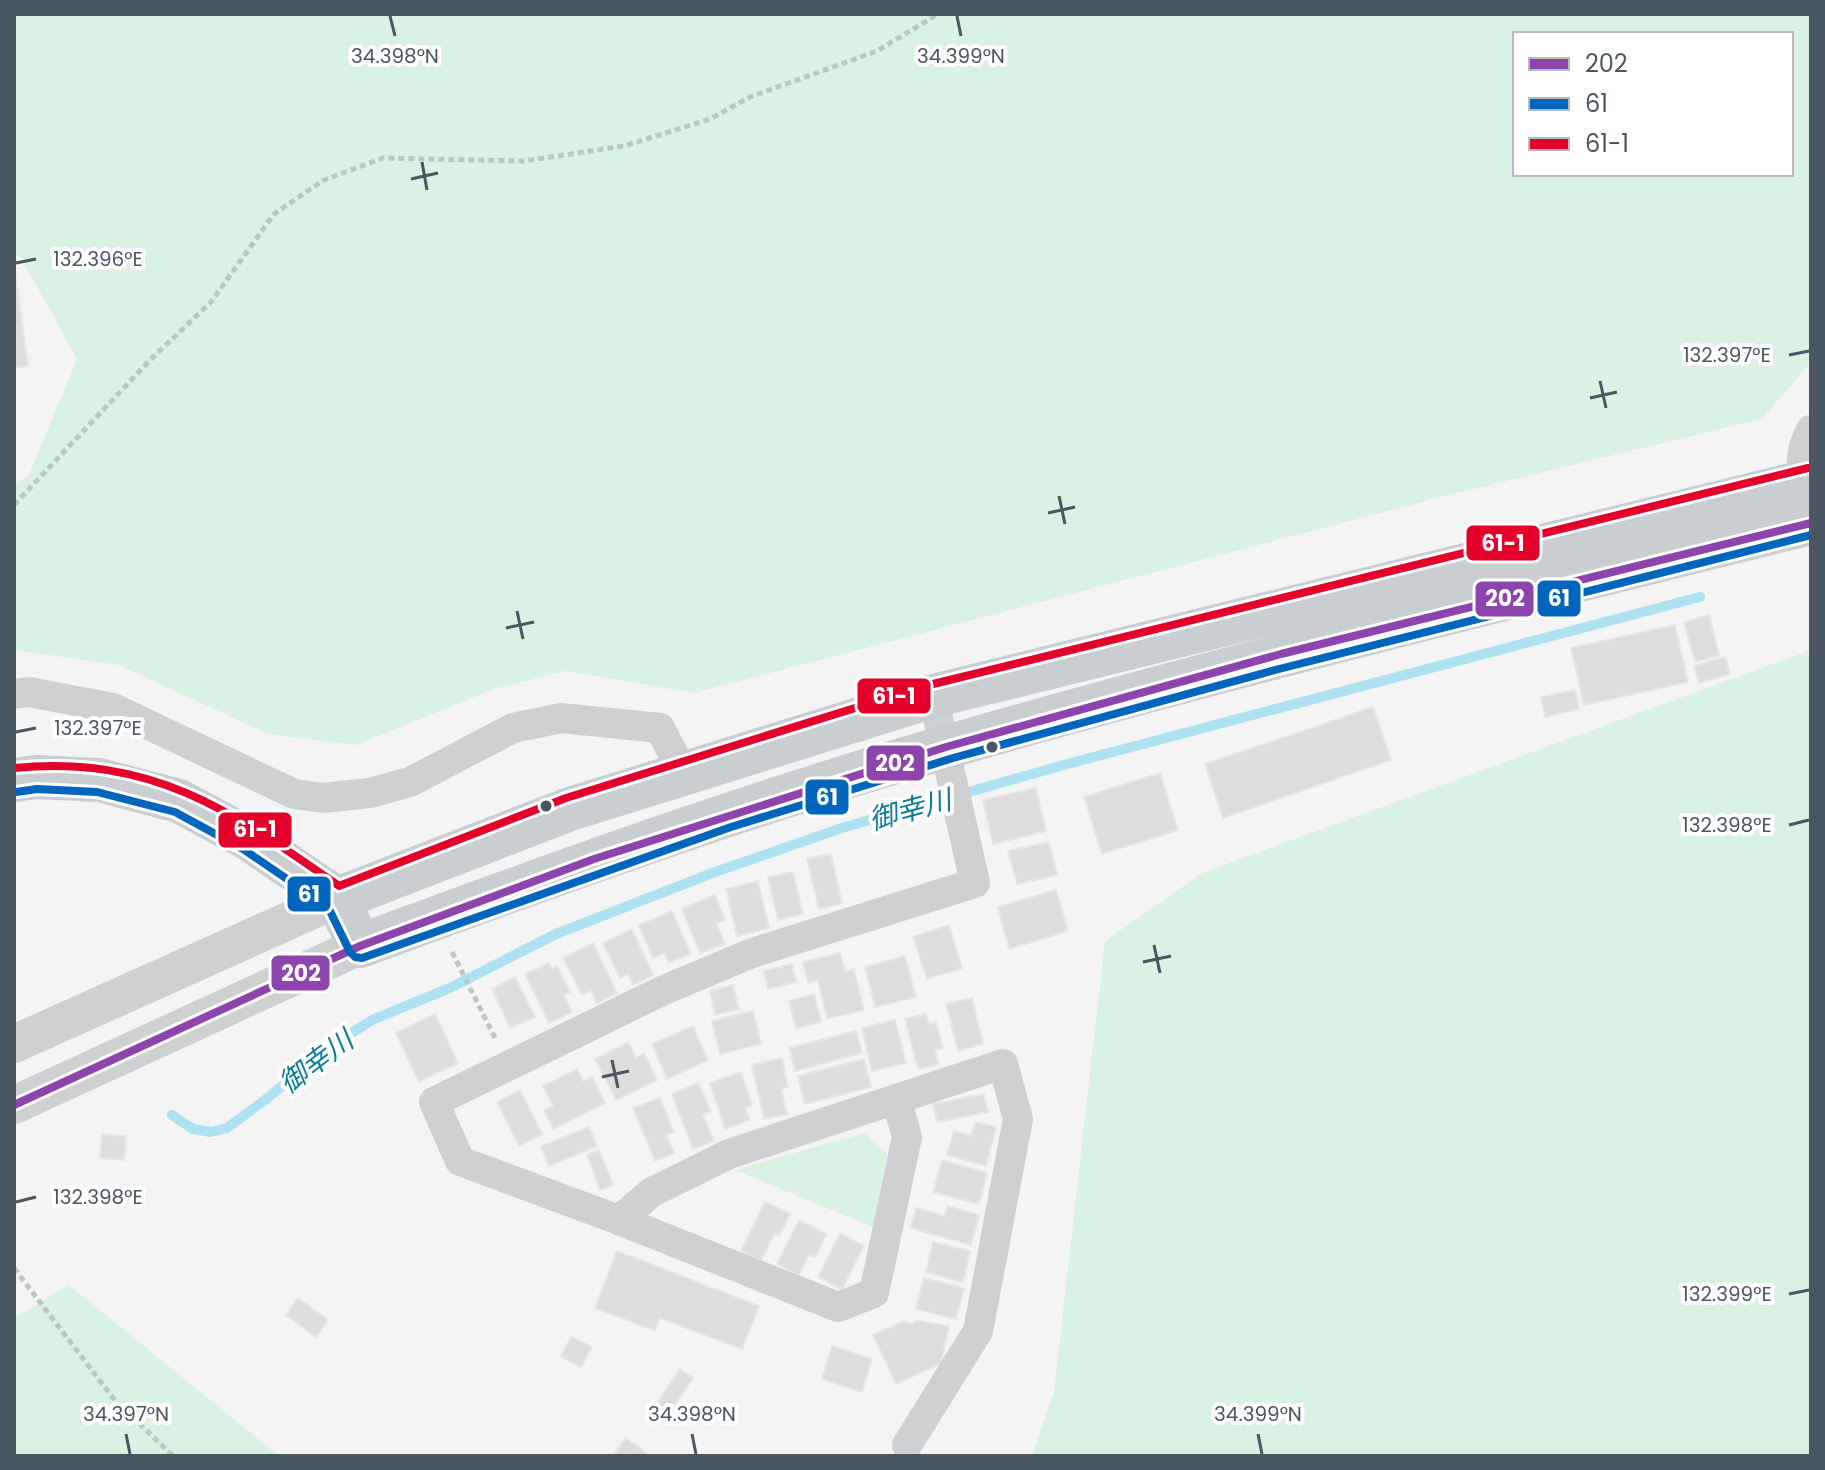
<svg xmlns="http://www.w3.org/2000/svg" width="1825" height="1470" font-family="Poppins,'Noto Sans JP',sans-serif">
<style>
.green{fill:#d9f2e3;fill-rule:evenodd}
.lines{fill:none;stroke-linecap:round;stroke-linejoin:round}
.stream{stroke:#aee2f0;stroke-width:10}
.building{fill:#ddddde;stroke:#e5e6e7;stroke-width:2}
.path{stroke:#bcc7c4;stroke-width:5;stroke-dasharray:6 4;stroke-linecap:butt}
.minor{stroke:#ced0d2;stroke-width:30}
.tertiary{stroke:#ced0d2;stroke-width:38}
.primary{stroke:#caced1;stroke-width:44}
.bus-1-casing{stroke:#fff;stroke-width:14}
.bus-2-casing{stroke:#fff;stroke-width:14}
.bus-3-casing{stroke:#fff;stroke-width:14}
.bus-1{stroke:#8e44ad;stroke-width:8}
.bus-2{stroke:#0065bd;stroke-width:8}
.bus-3{stroke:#e4002b;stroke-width:8}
.ticks{fill:none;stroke:#4a5661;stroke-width:3}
.bus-dot{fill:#4a5661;stroke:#fff;stroke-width:3}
.labels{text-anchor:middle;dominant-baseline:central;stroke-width:8;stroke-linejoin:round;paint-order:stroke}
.water-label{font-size:28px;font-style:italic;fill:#0c7c9b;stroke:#fff}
.ticks-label{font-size:20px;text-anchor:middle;fill:#4a5661;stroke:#fff;stroke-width:8;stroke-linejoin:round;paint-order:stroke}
.line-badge{stroke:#fff;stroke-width:3}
.badge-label{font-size:22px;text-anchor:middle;font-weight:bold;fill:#fff}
</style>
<rect width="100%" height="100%" fill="#f4f4f4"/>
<path class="green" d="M14,14H1811V362L1762,419L1445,496L694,693L565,671L494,689L356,745L268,734L119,665L14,650V486L29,475L77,359L20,256H14ZM1515,34H1791V174H1515Z
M1811,650V1456H1032L1054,1392L1105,941L1202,873Z
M865,1133L887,1154L873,1227L735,1170Z
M69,1285L279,1456H14V1318Z"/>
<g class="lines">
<path class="stream" d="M172,1115L193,1129L211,1132L227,1128L265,1100L325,1050L372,1020L450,988L556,934L715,872L845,827L1071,763L1700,597"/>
</g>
<path class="building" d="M15,272L28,366L14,368V273Z
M1709,615L1719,655L1695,662L1684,622Z
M1675,625L1688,682L1584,705L1571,648Z
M1725,657L1730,674L1699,683L1694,666Z
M1575,690L1579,709L1545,717L1541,697Z
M1373,707L1391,760L1223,818L1205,764Z
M1160,773L1178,830L1102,854L1084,797Z
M1036,788L1046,831L993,844L983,800Z
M1049,842L1057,875L1017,884L1008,851Z
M831,854L842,903L819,909L807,859Z
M793,872L803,914L778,920L768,877Z
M758,881L769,928L737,936L726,889Z
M1056,890L1068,931L1009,949L998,907Z
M715,895L725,920L716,923L725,944L700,953L682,909Z
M672,911L691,954L669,963L664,953L653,958L639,925Z
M949,925L962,968L927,979L913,937Z
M632,929L653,975L633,985L628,974L620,978L603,943Z
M593,943L617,993L597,1003L591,991L582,995L563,958Z
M840,953L845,972L854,969L864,1010L827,1019L818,980L808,983L803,962Z
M905,956L916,997L875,1007L865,967Z
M549,963L552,969L557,966L570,992L564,995L572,1012L549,1023L525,974Z
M792,964L796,982L768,989L764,971Z
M515,977L535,1017L510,1028L492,989Z
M733,985L739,1009L715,1015L710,991Z
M814,994L821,1022L796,1028L789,1001Z
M972,998L983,1044L958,1051L946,1004Z
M753,1011L761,1044L720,1054L712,1021Z
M435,1014L458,1063L419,1082L396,1033Z
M926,1014L929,1024L936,1022L943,1049L935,1050L939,1064L918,1069L905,1019Z
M895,1020L906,1063L872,1071L862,1028Z
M693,1026L708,1060L667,1079L652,1044Z
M856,1031L862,1053L795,1071L789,1048Z
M628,1042L636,1058L644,1053L657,1080L616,1100L595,1059Z
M782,1058L788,1087L781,1089L787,1114L764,1119L752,1065Z
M864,1059L871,1087L805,1104L798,1076Z
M577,1069L583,1081L592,1077L605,1103L553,1129L544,1110L553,1106L543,1086Z
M741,1072L752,1105L745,1108L750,1120L725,1129L710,1083Z
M698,1083L711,1112L703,1115L714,1141L693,1149L672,1094Z
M520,1090L542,1134L519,1146L497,1102Z
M984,1094L988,1112L937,1122L933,1104Z
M660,1098L674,1132L666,1135L674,1153L655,1161L633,1108Z
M975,1122L996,1127L986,1166L947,1155L954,1131L971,1136Z
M589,1127L597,1146L549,1166L541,1146Z
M102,1134L126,1136L124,1160L100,1158Z
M599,1150L613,1185L600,1190L587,1155Z
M942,1160L987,1173L979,1204L933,1192Z
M765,1202L790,1214L779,1236L774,1234L761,1261L741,1251Z
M947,1206L979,1215L971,1245L911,1228L916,1208L945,1216Z
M799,1220L827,1234L815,1257L809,1254L799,1275L777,1264Z
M840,1233L864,1246L842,1289L818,1277Z
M933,1242L970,1251L963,1282L926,1272Z
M617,1251L759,1306L742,1349L660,1318L655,1331L595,1308Z
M924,1278L964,1288L956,1319L916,1309Z
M298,1298L328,1320L316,1337L286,1315Z
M903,1321L910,1324L917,1321L949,1326L941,1363L896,1384L873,1335Z
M571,1337L592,1347L581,1367L561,1356Z
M832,1346L872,1359L862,1392L822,1379Z
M680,1369L693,1378L669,1413L656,1405Z
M626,1438L646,1453L643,1456H613Z"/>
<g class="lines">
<path class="path" d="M14,505L150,360L211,302L274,214L324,180L383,158L524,161L624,146L710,119L750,97L877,51L938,14
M452,952L496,1040
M14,1268L113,1398L173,1456"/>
<path class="minor" d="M1808,498C1799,475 1799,452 1811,430
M14,694L29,692L113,708L294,794L323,798L370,793L410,782L513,728L561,718L660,728L683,773
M897,1101L907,1137L874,1293L838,1307L619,1220L460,1161L434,1102L664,990L752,953L975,883L933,696
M619,1220L652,1192L729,1154L1003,1064L1018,1119L978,1331L907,1445"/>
<path class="tertiary" d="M14,1044L337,899
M14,1105L360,946"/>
<path class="primary" d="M14,780L36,777L99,780L179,801L249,839L337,899L360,946C555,874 750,803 950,746C1235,664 1523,594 1811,523
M337,899L570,809L933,696L1811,480"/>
<g class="bus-1-casing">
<path id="bus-1" d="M14,1105L360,946L594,859L946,747L1281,654L1811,523"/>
</g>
<g class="bus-2-casing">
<path id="bus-2" d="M16,792L37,789L97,792L175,812L243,849L328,907L350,952L355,957L362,958L731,827L953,758L1275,670L1811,535"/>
</g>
<g class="bus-3-casing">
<path id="bus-3" d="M14,768C153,755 230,810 339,886L566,798L929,685L1808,468"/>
</g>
<use href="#bus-1" class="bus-1"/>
<use href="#bus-2" class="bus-2"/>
<use href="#bus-3" class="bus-3"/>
</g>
<path class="ticks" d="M390,16L395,36M957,16L961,36M422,162L427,190M411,179L438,173M16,263L36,259M1789,355L1809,351M1600,381L1606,408M1590,398L1617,392M1059,496L1065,524M1048,513L1075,507M517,611L523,639M506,628L534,622M16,732L36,728M1789,825L1809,820M1154,945L1160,973M1143,962L1171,956M612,1060L618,1088M602,1077L629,1071M16,1202L36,1197M1789,1294L1809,1290M126,1434L130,1454M692,1434L696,1454M1258,1434L1262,1454"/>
<g class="bus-dot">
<circle cx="992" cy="747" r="7"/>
<circle cx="546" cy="806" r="7"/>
</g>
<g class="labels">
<g class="water-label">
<text transform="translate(910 810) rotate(-15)">御幸川</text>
<text transform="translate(316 1062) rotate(-37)">御幸川</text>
</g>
</g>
<g class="ticks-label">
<text x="395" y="63">34.398°N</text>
<text x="961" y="63">34.399°N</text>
<text x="98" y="266">132.396°E</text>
<text x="1727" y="362">132.397°E</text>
<text x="98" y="735">132.397°E</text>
<text x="1727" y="832">132.398°E</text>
<text x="98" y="1204">132.398°E</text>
<text x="1727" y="1301">132.399°E</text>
<text x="126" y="1421">34.397°N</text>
<text x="692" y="1421">34.398°N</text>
<text x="1258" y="1421">34.399°N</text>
</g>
<g class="line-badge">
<rect x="1465" y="524" width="76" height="38" rx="8" fill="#e4002b"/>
<rect x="1536" y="579" width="46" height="39" rx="8" fill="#0065bd"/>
<rect x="1474" y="580" width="61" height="38" rx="8" fill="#8e44ad"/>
<rect x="856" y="677" width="76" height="38" rx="8" fill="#e4002b"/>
<rect x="865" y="744" width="61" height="38" rx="8" fill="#8e44ad"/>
<rect x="804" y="778" width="46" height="38" rx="8" fill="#0065bd"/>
<rect x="217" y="811" width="76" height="38" rx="8" fill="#e4002b"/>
<rect x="286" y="875" width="46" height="38" rx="8" fill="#0065bd"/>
<rect x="270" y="954" width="61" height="38" rx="8" fill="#8e44ad"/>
</g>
<g class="badge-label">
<text x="1503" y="551">61-1</text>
<text x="1559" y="606">61</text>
<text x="1505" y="606">202</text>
<text x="894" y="704">61-1</text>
<text x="895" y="771">202</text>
<text x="827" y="805">61</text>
<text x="255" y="837">61-1</text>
<text x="309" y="902">61</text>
<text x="301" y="981">202</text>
</g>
<rect width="1825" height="1470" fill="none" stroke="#4a5661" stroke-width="32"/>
<rect x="1513" y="32" width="280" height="144" fill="#ffffff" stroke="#b7bbc0" stroke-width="2"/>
<rect x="1529" y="58" width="40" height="12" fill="#8e44ad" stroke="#b7bbc0" stroke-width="2"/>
<text x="1585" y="72" font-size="24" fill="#4a5661">202</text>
<rect x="1529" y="98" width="40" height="12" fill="#0065bd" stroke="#b7bbc0" stroke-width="2"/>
<text x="1585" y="112" font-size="24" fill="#4a5661">61</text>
<rect x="1529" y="138" width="40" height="12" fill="#e4002b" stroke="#b7bbc0" stroke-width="2"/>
<text x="1585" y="152" font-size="24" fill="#4a5661">61-1</text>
</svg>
